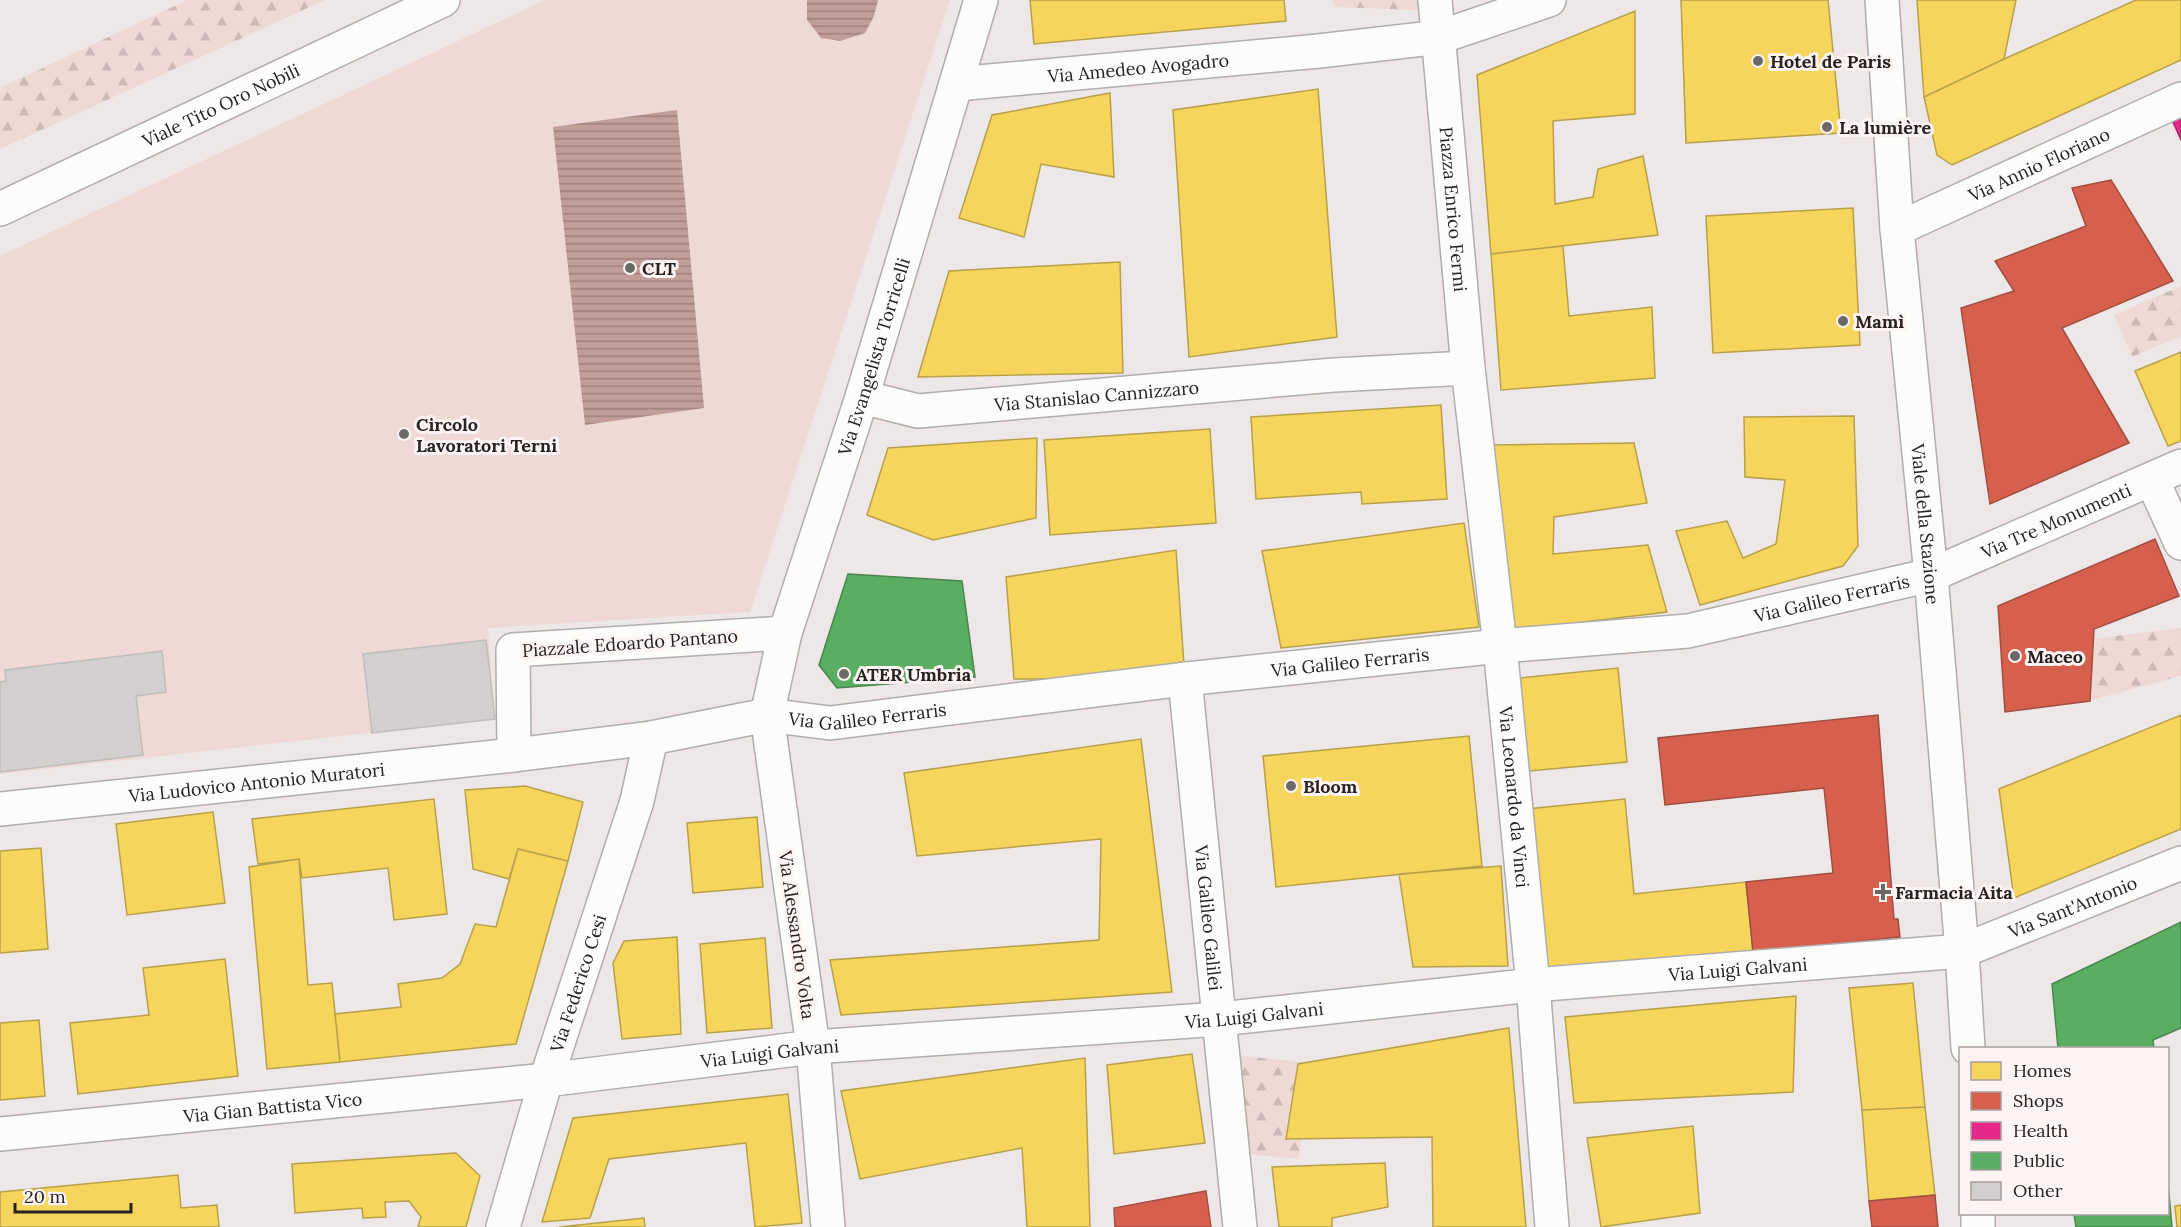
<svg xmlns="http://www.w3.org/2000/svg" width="2181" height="1227" font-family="Lora,serif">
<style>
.forest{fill:url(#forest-firs)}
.pitch{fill:#eed9d5}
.water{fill:url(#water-rules)}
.homes{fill:#f6d55c;stroke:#b8a04b;stroke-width:1.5}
.shops{fill:#d6604d;stroke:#a14e40;stroke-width:1.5}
.health{fill:#e7298a;stroke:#ad276b;stroke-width:1.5}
.public{fill:#5aae61;stroke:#4a844e;stroke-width:1.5}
.building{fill:#d3cfcf;stroke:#c0bcbc;stroke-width:1.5}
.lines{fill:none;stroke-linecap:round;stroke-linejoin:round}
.minor-casing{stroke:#b0adac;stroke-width:36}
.tertiary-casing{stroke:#b0adac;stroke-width:36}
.minor{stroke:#fcfcfb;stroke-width:33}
.tertiary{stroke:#fcfcfb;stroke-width:33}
.poi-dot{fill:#6c6867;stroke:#fcf3f2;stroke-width:2}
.labels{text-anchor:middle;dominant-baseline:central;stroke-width:6;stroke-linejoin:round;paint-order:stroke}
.poi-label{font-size:18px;font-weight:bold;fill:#262322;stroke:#fcf3f2;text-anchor:start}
.street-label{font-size:18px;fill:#262322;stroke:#fcf3f2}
</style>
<defs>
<pattern id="forest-firs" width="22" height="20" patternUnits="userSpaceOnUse" patternTransform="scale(1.5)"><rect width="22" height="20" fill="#eed9d5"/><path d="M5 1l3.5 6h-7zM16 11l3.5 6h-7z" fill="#ccbab7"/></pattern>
<pattern id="water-rules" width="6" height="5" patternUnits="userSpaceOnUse" patternTransform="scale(1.5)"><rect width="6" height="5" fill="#c29e99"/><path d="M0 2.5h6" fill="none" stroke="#9d807c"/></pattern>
</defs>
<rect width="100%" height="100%" fill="#ede8e7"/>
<path class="forest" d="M187,0H325L0,149V88Z
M1333,0H1439L1441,11L1334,7Z
M2181,286V336L2132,357L2114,315Z
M2181,628V676L2084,702L2091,639Z
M1233,1055L1311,1063L1299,1159L1247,1154Z"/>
<path class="pitch" d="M545,0H950L750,612L488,628L495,719L0,774V256Z"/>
<path class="water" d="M807,0H878L874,16L865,33L840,41L821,38L807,20Z
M677,110L704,408L585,425L553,127Z"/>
<path class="homes" d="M1030,0H1284L1286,21L1034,44Z
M1681,0H1828L1841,133L1686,143Z
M1917,0H2016L2004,59L1924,97Z
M2136,0H2181V60L1952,165L1937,155L1924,97L2004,59Z
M1635,11V114L1553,121L1555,204L1593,197L1598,169L1643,156L1658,235L1491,254L1477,75Z
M1318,89L1337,337L1189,357L1173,110Z
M1110,93L1114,177L1041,164L1024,237L959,218L992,115Z
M1853,208L1860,345L1713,353L1706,216Z
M1563,246L1569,316L1652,307L1655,378L1501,390L1491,254Z
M1120,262L1123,373L918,377L949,271Z
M2181,352V441L2168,446L2135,371Z
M1441,405L1447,499L1362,504L1361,492L1256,499L1251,417Z
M1854,416L1858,546L1843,566L1700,605L1676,531L1727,521L1743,558L1776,544L1785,480L1745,477L1744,417Z
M1210,429L1216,523L1050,535L1044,440Z
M1037,438L1036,518L933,540L867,515L888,448Z
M1634,443L1647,503L1554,517L1553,554L1648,545L1667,612L1508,631L1492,445Z
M1464,523L1479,627L1281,648L1262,551Z
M1176,550L1185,679H1014L1006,577Z
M1618,668L1627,762L1529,771L1520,678Z
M2181,715V829L2014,898L1999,789Z
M1469,736L1482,866L1276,887L1263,756Z
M1141,739L1172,992L841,1015L830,960L1099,940L1101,839L917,856L904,773Z
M525,786L583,802L568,861L518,849L509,879L473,869L465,790Z
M434,799L447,914L394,920L388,868L302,878L299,859L258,864L252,819Z
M1625,799L1634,894L1746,882L1753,952L1544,975L1527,809Z
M213,812L225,903L127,915L116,824Z
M757,817L763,887L693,893L687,823Z
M41,848L48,949L0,953V851Z
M518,849L568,861L516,1044L340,1062L335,1014L401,1007L398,984L442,978L460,964L475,924L496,927Z
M299,859L308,985L332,983L340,1062L267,1069L249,867Z
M1501,866L1508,966L1413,967L1399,874Z
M677,937L681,1034L622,1039L613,963L624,941Z
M765,938L772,1028L707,1033L700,944Z
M225,959L238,1076L78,1094L70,1023L149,1015L143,968Z
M1913,983L1925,1107L1862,1110L1849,988Z
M1796,996L1793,1092L1574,1103L1565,1017Z
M39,1020L45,1096L0,1100V1023Z
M1509,1028L1526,1227H1433L1432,1137L1286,1139L1298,1064Z
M1192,1054L1205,1143L1114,1154L1107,1065Z
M1085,1058L1090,1227H1027L1022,1148L860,1179L841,1091Z
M788,1094L802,1223L755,1227L746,1143L609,1159L590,1218L542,1222L573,1118Z
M1925,1107L1935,1195L1869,1201L1862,1110Z
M1693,1126L1700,1213L1601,1227L1587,1138Z
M456,1153L480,1176L466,1227H418L421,1217L409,1201L385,1202L386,1217L363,1218L362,1208L295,1213L292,1164Z
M1385,1163L1388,1207L1332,1218V1227H1279L1272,1167Z
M178,1175L181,1208L217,1205L219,1227H0V1192Z
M2181,1205V1227H2177L2175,1206Z
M644,1218L645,1227H559Z"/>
<path class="shops" d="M2111,180L2173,281L2062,328L2129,443L1990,504L1961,308L2014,291L1995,261L2086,226L2072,188Z
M2155,539L2179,596L2094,629L2090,701L2005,712L1998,606Z
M1878,715L1894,919H1898L1900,937L1753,952L1746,882L1833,873L1824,788L1665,805L1658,738Z
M1206,1191L1211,1227H1115L1114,1208Z
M1935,1195L1938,1227H1872L1869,1201Z"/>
<path class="health" d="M2181,116V140L2172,120Z"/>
<path class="public" d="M848,574L962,581L975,677L837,688L819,665Z
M2181,922V1028L2153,1040L2154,1048H2058L2052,984Z
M2168,1183L2172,1227H2076L2074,1214H2168Z"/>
<path class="building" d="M486,640L495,719L372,733L363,654Z
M162,651L166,692L136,696L143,755L0,772V682L6,681L5,670Z"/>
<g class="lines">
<g class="minor-casing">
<g id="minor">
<path id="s1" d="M1435,0L1468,368L1500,646L1533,985L1552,1227"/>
<path id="s2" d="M957,84L1319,51L1440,37L1549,0"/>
<path id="s3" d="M1897,229L2181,99"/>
<path id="s4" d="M862,397L918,411L1334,375L1468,368"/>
<path d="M2152,480L2181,543"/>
<path id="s5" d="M785,633L513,650L514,755L651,738L767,715L830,723L1185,679L1500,646L1688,631L1931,575L2181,466"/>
<path id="s6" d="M1185,679L1240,1227"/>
<path id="s7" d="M0,809L514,755"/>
<path id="s8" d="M0,1134L546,1080L813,1047L1220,1019L1533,985L1962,951L2181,863"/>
<path id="s9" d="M503,1227L546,1080L637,801L651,738"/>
<path id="s10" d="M828,1227L813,1047L767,715L785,633L862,397L981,0"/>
</g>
</g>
<g class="tertiary-casing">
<g id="tertiary">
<path id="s11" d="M1882,0L1897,229L1931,575L1962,951L1968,1048"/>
<path id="s12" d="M0,209L443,0"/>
<path d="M1978,1214V1227"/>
</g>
</g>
<use href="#minor" class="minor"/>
<use href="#tertiary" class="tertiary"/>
</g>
<g class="poi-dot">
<circle cx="1758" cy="61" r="6"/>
<circle cx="1827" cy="127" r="6"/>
<circle cx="630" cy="268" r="6"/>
<circle cx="1843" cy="321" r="6"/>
<circle cx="404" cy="434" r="6"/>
<circle cx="2015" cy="656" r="6"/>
<circle cx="844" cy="674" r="6"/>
<circle cx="1291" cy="786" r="6"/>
<path d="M1880 883h6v6h6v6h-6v6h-6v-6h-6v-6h6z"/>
</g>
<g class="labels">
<g class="poi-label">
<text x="1770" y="61">Hotel de Paris</text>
<text x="1839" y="127">La lumière</text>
<text x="642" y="268">CLT</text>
<text x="1855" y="321">Mamì</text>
<text x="416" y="424">Circolo<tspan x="416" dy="21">Lavoratori Terni</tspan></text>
<text x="2027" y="656">Maceo</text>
<text x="856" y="674">ATER Umbria</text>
<text x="1303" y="786">Bloom</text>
<text x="1895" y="892">Farmacia Aita</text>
</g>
<g class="street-label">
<text stroke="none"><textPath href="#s2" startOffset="182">Via Amedeo Avogadro</textPath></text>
<text stroke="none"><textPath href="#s12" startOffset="244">Viale Tito Oro Nobili</textPath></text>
<text stroke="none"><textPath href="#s3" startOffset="156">Via Annio Floriano</textPath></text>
<text stroke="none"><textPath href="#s1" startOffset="210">Piazza Enrico Fermi</textPath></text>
<text stroke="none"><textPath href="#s10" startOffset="890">Via Evangelista Torricelli</textPath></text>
<text stroke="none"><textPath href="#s4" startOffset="237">Via Stanislao Cannizzaro</textPath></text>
<text stroke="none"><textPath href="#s5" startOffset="1946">Via Tre Monumenti</textPath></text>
<text stroke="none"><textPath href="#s11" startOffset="526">Viale della Stazione</textPath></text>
<text stroke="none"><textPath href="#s5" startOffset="1708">Via Galileo Ferraris</textPath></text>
<text transform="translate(630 643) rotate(-4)">Piazzale Edoardo Pantano</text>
<text stroke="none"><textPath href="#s5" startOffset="1221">Via Galileo Ferraris</textPath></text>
<text stroke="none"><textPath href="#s5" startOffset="735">Via Galileo Ferraris</textPath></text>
<text stroke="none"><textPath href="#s7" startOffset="258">Via Ludovico Antonio Muratori</textPath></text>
<text stroke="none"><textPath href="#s1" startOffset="801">Via Leonardo da Vinci</textPath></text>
<text stroke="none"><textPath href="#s8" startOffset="2090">Via Sant'Antonio</textPath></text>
<text stroke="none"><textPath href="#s6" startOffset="240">Via Galileo Galilei</textPath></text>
<text transform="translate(797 935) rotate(82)">Via Alessandro Volta</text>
<text stroke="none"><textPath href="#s8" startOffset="1746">Via Luigi Galvani</textPath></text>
<text stroke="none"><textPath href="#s9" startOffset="255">Via Federico Cesi</textPath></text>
<text stroke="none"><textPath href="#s8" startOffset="1260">Via Luigi Galvani</textPath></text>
<text stroke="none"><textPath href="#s8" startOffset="774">Via Luigi Galvani</textPath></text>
<text stroke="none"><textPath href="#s8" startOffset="274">Via Gian Battista Vico</textPath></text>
</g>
</g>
<rect x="1959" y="1047" width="210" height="168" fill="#fcf3f2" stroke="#a6a09f" stroke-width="1.5"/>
<rect x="1971" y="1062" width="30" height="18" fill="#f6d55c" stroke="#a6a09f" stroke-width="1.5"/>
<text x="2013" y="1077" font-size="18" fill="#262322">Homes</text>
<rect x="1971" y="1092" width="30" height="18" fill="#d6604d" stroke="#a6a09f" stroke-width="1.5"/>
<text x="2013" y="1107" font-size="18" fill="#262322">Shops</text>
<rect x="1971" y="1122" width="30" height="18" fill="#e7298a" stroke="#a6a09f" stroke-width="1.5"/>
<text x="2013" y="1137" font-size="18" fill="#262322">Health</text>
<rect x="1971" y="1152" width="30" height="18" fill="#5aae61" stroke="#a6a09f" stroke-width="1.5"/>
<text x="2013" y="1167" font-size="18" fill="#262322">Public</text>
<rect x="1971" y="1182" width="30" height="18" fill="#d3cfcf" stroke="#a6a09f" stroke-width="1.5"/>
<text x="2013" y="1197" font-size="18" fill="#262322">Other</text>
<path d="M15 1203v9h116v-9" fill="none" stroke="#262322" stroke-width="3"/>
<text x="24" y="1203" font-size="18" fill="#262322" stroke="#fcf3f2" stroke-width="4.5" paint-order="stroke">20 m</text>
</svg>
